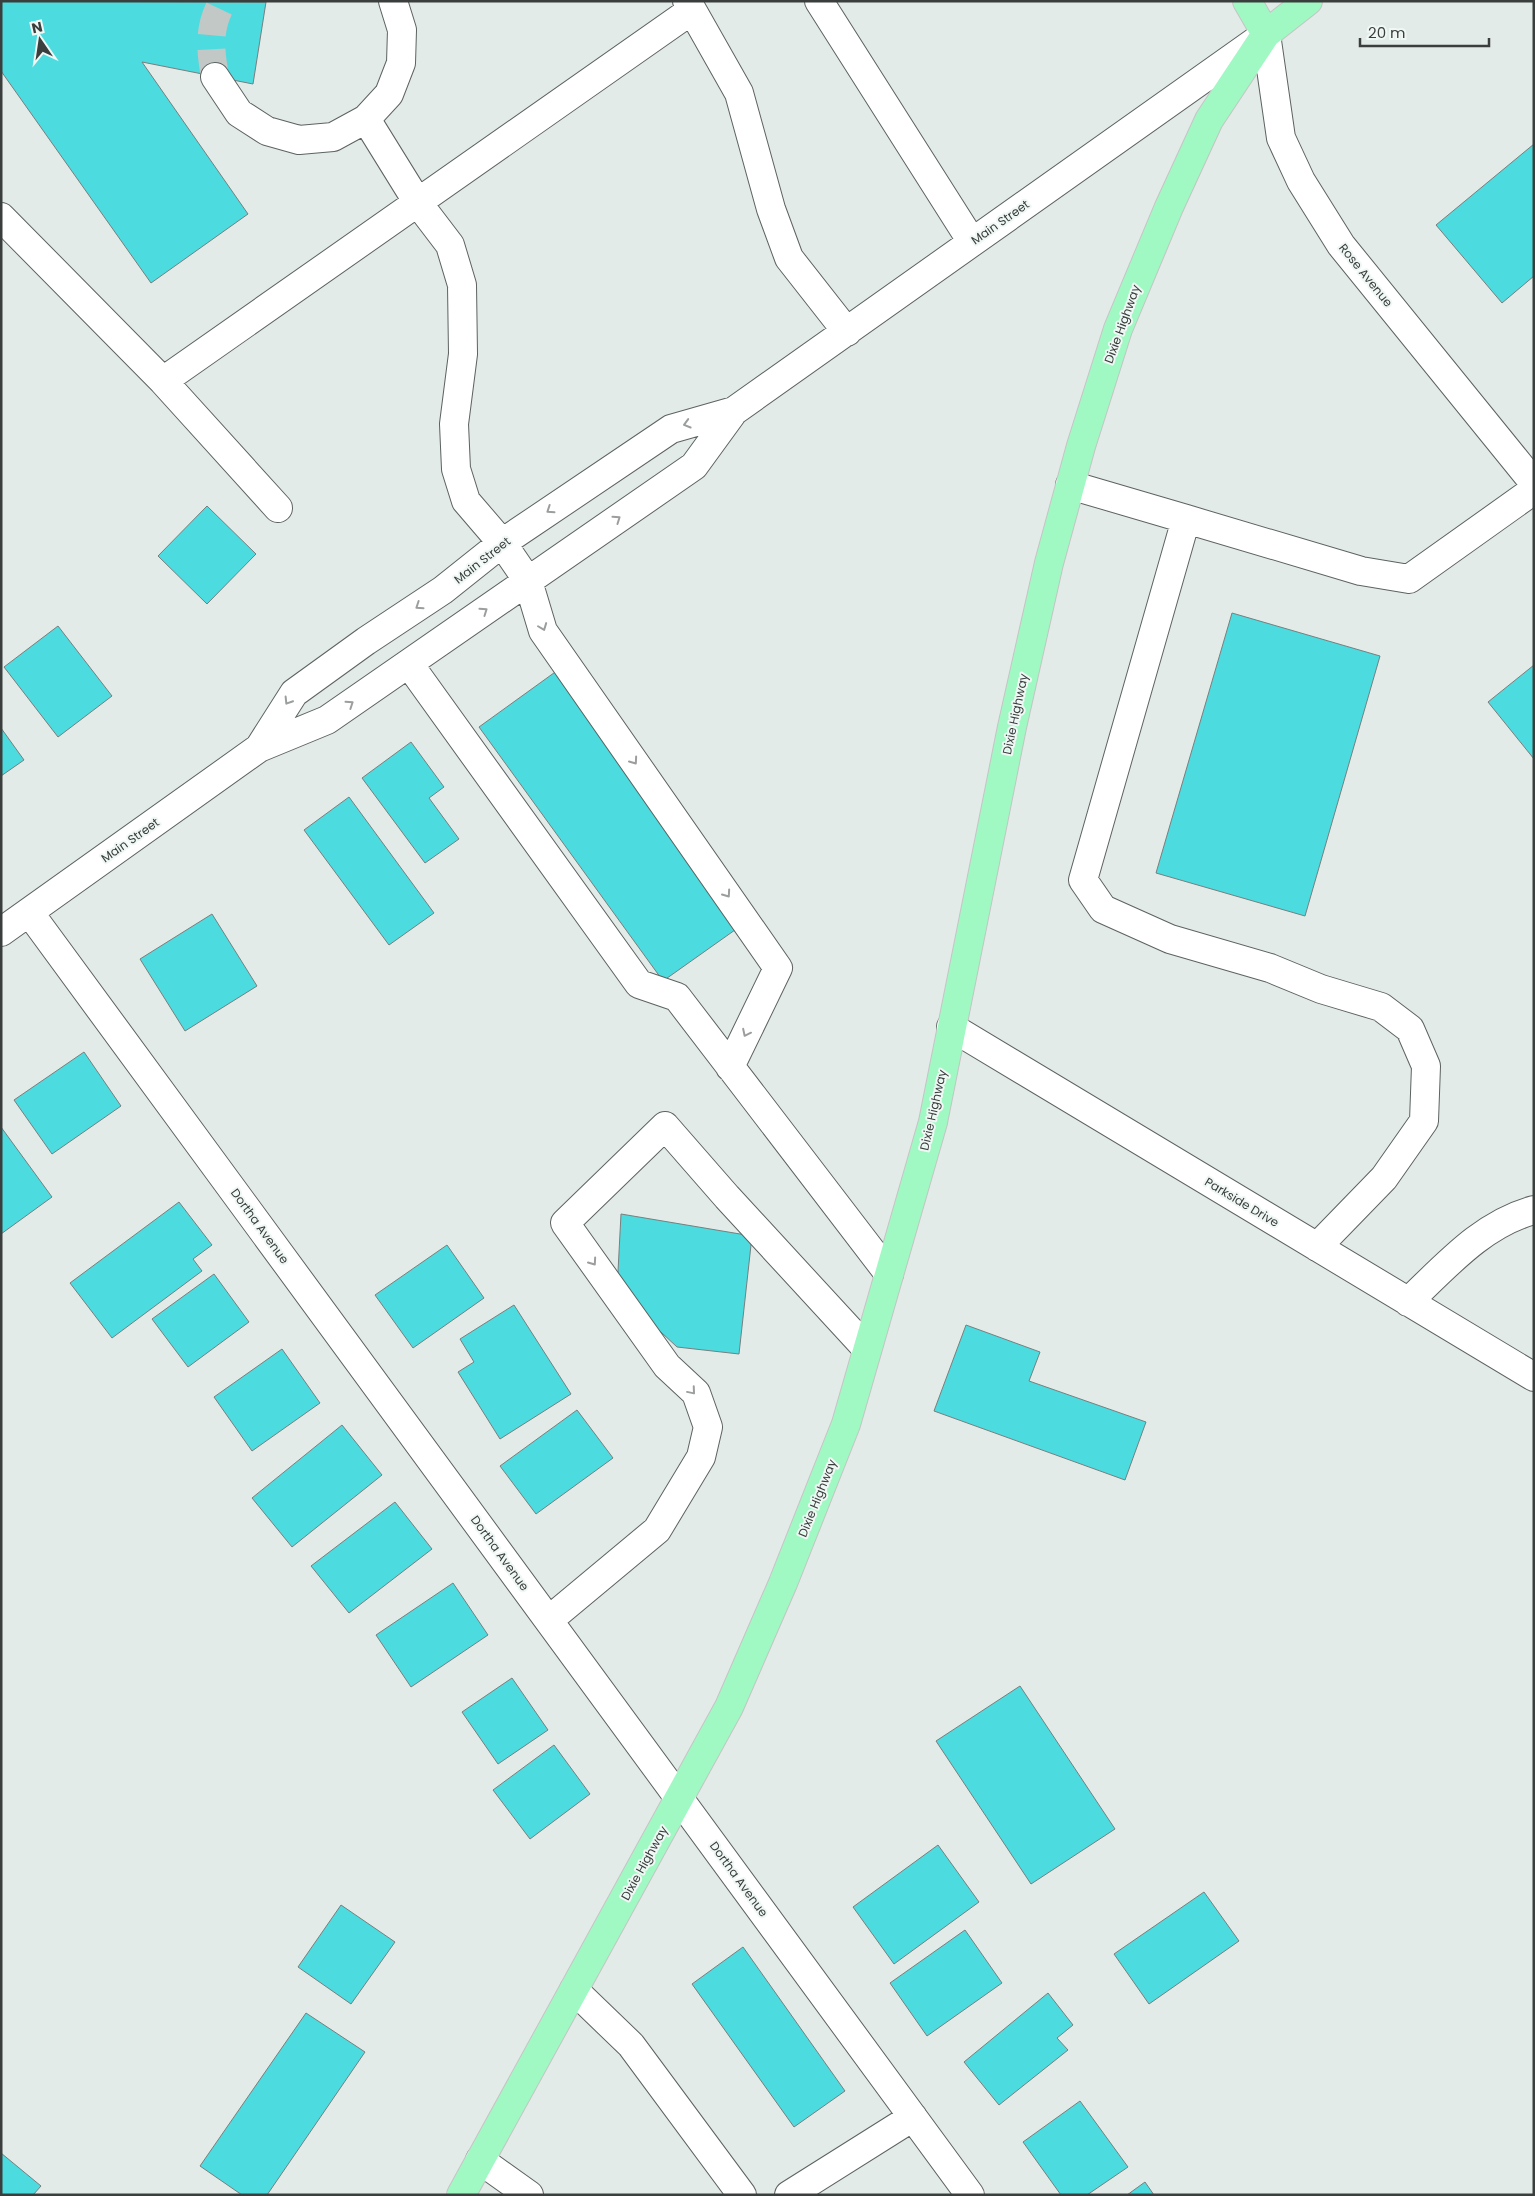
<svg xmlns="http://www.w3.org/2000/svg" width="1535" height="2196" font-family="Poppins,sans-serif">
<style>
.building{fill:#4cdbde;stroke:#777f7f}
.lines{fill:none;stroke-linecap:round;stroke-linejoin:round}
.minor-tunnel{stroke:#c1c8c6;stroke-width:28;stroke-dasharray:28 14;stroke-linecap:butt}
.minor-casing{stroke:#5c6361;stroke-width:30}
.major-casing{stroke:#c4c5c5;stroke-width:30}
.minor{stroke:#fff;stroke-width:28}
.major{stroke:#a0f8c2;stroke-width:28}
.oneway{stroke:#9c9e9e}
.labels{text-anchor:middle;dominant-baseline:central;stroke-width:4;stroke-linejoin:round;paint-order:stroke}
.street-label{font-size:12px;fill:#3a3e3d;stroke:#f0f8f6}
</style>
<rect width="100%" height="100%" fill="#e3ebe8"/>
<path class="building" d="M1,1L266,2L253,84L142,62L248,214L151,283L1,71Z
M1534,144V276L1502,303L1436,225Z
M207,506L256,554L207,604L158,556Z
M1232,613L1380,656L1305,916L1156,873Z
M58,626L112,696L58,737L4,667Z
M1534,665V759L1488,702Z
M558,670L742,925L663,981L479,727Z
M1,728L24,760L1,776Z
M411,742L444,787L429,798L459,839L425,863L362,778Z
M349,797L434,913L389,945L304,830Z
M212,914L257,986L185,1031L140,959Z
M84,1052L121,1106L52,1154L14,1100Z
M1,1127L52,1197L1,1234Z
M179,1202L212,1245L193,1259L202,1271L112,1338L70,1283Z
M621,1214L752,1236L739,1354L677,1347L617,1291Z
M447,1245L484,1298L413,1348L375,1295Z
M214,1274L249,1322L188,1367L152,1319Z
M514,1305L571,1394L500,1439L458,1372L474,1362L460,1339Z
M966,1325L1040,1352L1029,1381L1146,1422L1125,1480L934,1411Z
M282,1349L320,1403L252,1451L214,1397Z
M577,1410L613,1458L536,1514L500,1466Z
M342,1425L382,1475L292,1547L252,1498Z
M395,1502L432,1549L349,1613L311,1566Z
M453,1583L488,1635L411,1687L376,1635Z
M512,1678L548,1730L498,1764L462,1712Z
M1020,1686L1115,1829L1031,1884L936,1741Z
M554,1745L590,1794L530,1839L493,1790Z
M938,1845L979,1902L894,1964L853,1907Z
M1204,1892L1239,1941L1149,2004L1114,1954Z
M341,1905L395,1942L351,2004L298,1967Z
M965,1930L1002,1983L927,2036L890,1983Z
M743,1947L845,2091L794,2127L692,1984Z
M1048,1993L1073,2025L1057,2038L1068,2050L999,2105L964,2062Z
M306,2013L365,2052L267,2195H242L200,2166Z
M1080,2101L1128,2167L1087,2195H1061L1023,2142Z
M1,2153L41,2186L33,2195H1Z
M1145,2182L1154,2195H1127Z"/>
<g class="lines">
<path class="minor-tunnel" d="M215,77C210,48 208,27 223,1"/>
<g class="minor-casing">
<path id="minor" d="M393,1L402,30L401,63L389,94L366,119L418,203L450,245L462,285L463,354L454,424L456,469L466,501L502,543L528,581L543,631L778,968L730,1067
M687,1L739,93L771,209L789,258L847,332
M819,1L972,242
M215,77L239,113L267,131L299,140L333,137L366,119
M1,217L163,381L278,508
M163,381L692,10
M1070,485L1186,519L1083,880L1103,909L1170,939L1270,968L1321,989L1381,1007L1410,1029L1426,1066L1424,1121L1384,1178L1317,1247
M1186,519L1361,571L1409,579L1534,490
M409,664L639,984L677,997L889,1274
M259,748L294,693L366,641L443,590L502,543L671,429L734,411
M29,912L970,2195
M1,932L259,748L327,720L694,466L734,411L1266,34L1281,138L1301,181L1341,245L1534,483
M951,1027L1534,1377
M1408,1302C1446,1266 1482,1224 1534,1210
M549,1620L657,1530L701,1457L708,1427L696,1393L667,1366L565,1223L665,1126L727,1197L867,1349
M574,1990L631,2045L742,2195
M480,2160L529,2195
M789,2195L913,2117"/>
</g>
<g class="major-casing">
<path id="major" d="M1247,1L1266,34
M461,2195L729,1707L783,1583L846,1424L933,1122L1012,727L1049,563L1081,446L1118,329L1169,207L1209,120L1266,34L1308,1"/>
</g>
<use href="#minor" class="minor"/>
<use href="#major" class="major"/>
</g>
<defs><path id="oneway-chevron" d="M-2-3.5L2.5 0L-2 3.5" fill="none" stroke-width="1.6" stroke-linecap="round" stroke-linejoin="round" transform="scale(1.25)"/></defs>
<g class="oneway">
<use href="#oneway-chevron" transform="translate(687 424) rotate(164)"/>
<use href="#oneway-chevron" transform="translate(550 510) rotate(146)"/>
<use href="#oneway-chevron" transform="translate(617 519) rotate(-35)"/>
<use href="#oneway-chevron" transform="translate(419 606) rotate(146)"/>
<use href="#oneway-chevron" transform="translate(484 611) rotate(-35)"/>
<use href="#oneway-chevron" transform="translate(543 627) rotate(69)"/>
<use href="#oneway-chevron" transform="translate(288 701) rotate(122)"/>
<use href="#oneway-chevron" transform="translate(350 704) rotate(-34)"/>
<use href="#oneway-chevron" transform="translate(634 761) rotate(55)"/>
<use href="#oneway-chevron" transform="translate(727 894) rotate(55)"/>
<use href="#oneway-chevron" transform="translate(746 1033) rotate(116)"/>
<use href="#oneway-chevron" transform="translate(593 1262) rotate(55)"/>
<use href="#oneway-chevron" transform="translate(692 1391) rotate(50)"/>
</g>
<g class="labels">
<g class="street-label">
<text transform="translate(1000 222) rotate(-35)">Main Street</text>
<text transform="translate(1366 275) rotate(51)">Rose Avenue</text>
<text transform="translate(1122 324) rotate(-70)">Dixie Highway</text>
<text transform="translate(482 560) rotate(-38)">Main Street</text>
<text transform="translate(1015 714) rotate(-78)">Dixie Highway</text>
<text transform="translate(130 840) rotate(-35)">Main Street</text>
<text transform="translate(933 1110) rotate(-77)">Dixie Highway</text>
<text transform="translate(1242 1202) rotate(31)">Parkside Drive</text>
<text transform="translate(260 1226) rotate(54)">Dortha Avenue</text>
<text transform="translate(817 1498) rotate(-68)">Dixie Highway</text>
<text transform="translate(500 1553) rotate(54)">Dortha Avenue</text>
<text transform="translate(644 1863) rotate(-61)">Dixie Highway</text>
<text transform="translate(739 1879) rotate(54)">Dortha Avenue</text>
</g>
</g>
<rect width="1535" height="2196" fill="none" stroke="#3a3e3d" stroke-width="5"/>
<g transform="translate(40 40) rotate(347)" stroke="#f0f8f6" stroke-width="4" paint-order="stroke">
<path d="M0-4L9 19L0 12L-9 19Z" fill="#3a3e3d"/>
<text y="-8" font-size="14" font-weight="bold" text-anchor="middle" fill="#3a3e3d">N</text>
</g>
<path d="M1360 38v8h129v-8" fill="none" stroke="#3a3e3d" stroke-width="2.5"/>
<text x="1368" y="38" font-size="15" fill="#3a3e3d" stroke="#f0f8f6" stroke-width="4" paint-order="stroke">20 m</text>
</svg>
